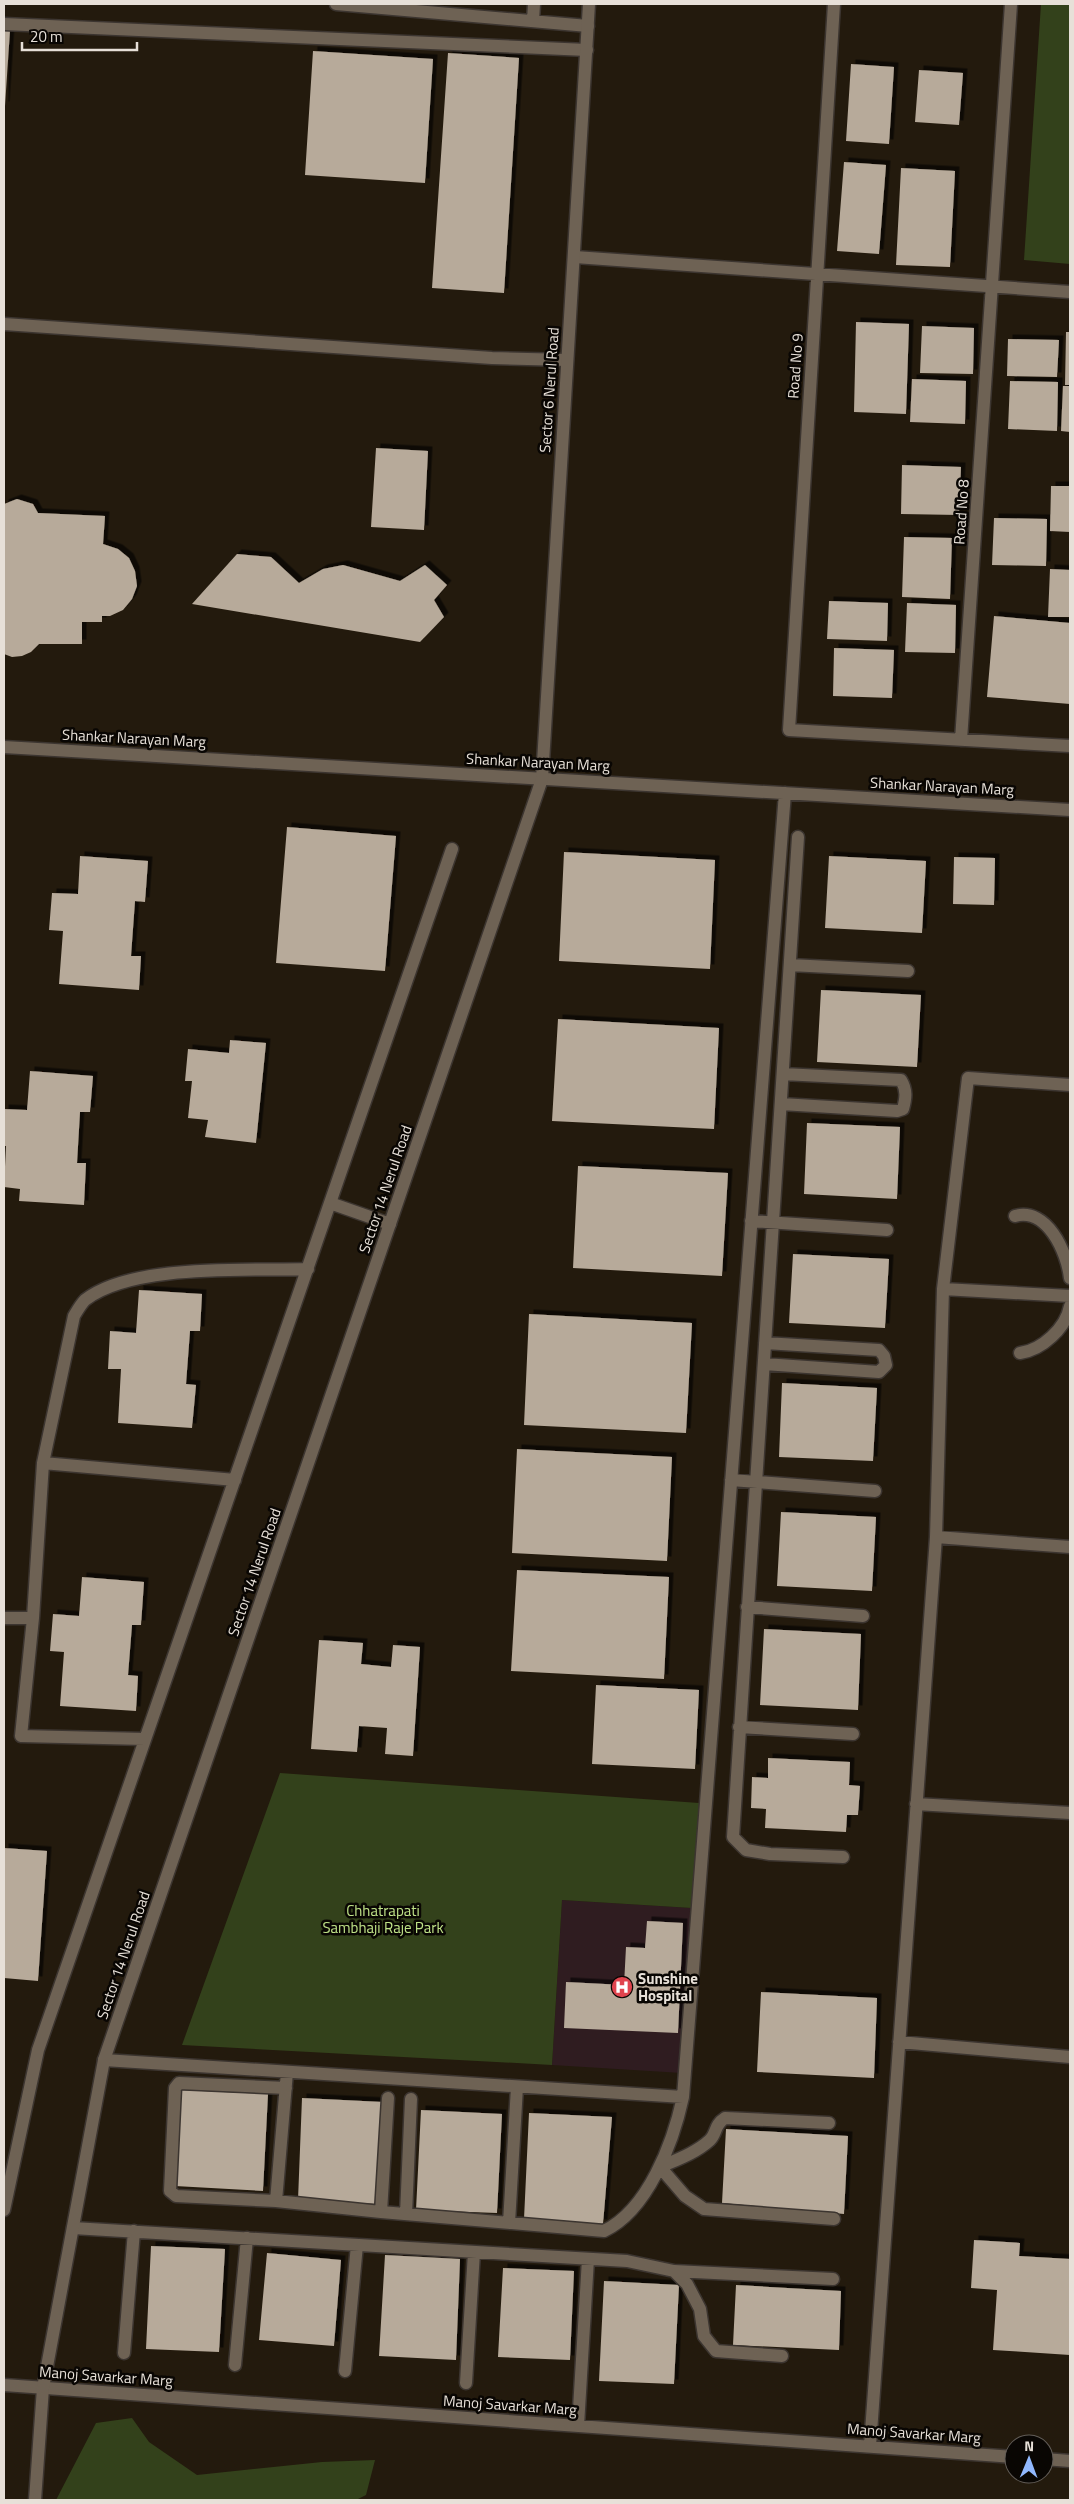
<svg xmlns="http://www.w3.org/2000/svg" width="1074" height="2504" font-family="'Titillium Web',sans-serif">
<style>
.medical{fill:#2f1c20}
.green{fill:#33411b}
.building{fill:#b7aa9a;filter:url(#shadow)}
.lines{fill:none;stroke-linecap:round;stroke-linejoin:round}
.lane-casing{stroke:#3c3530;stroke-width:15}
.street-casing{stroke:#3c3530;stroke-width:15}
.secondary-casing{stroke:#3c3530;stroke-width:15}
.lane{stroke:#6e6254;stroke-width:12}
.street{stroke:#6e6254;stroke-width:12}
.secondary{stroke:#6e6254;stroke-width:12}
.labels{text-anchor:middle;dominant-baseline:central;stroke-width:5;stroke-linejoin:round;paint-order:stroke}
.street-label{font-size:15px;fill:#e7e0d8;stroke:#090603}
.park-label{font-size:15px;fill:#bfe288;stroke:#090603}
.poi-label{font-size:15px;font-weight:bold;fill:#e7e0d8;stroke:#090603;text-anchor:start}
</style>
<defs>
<filter id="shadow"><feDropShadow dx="4.5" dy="-4.5" stdDeviation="0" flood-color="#0009"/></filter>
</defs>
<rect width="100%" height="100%" fill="#231a0d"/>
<path class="medical" d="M562,1900L692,1908L682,2073L552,2065Z"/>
<path class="green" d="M1041,4H1070V264L1024,260Z
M280,1773L699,1803L692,1908L562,1900L552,2065L182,2045Z
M132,2418L149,2442L197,2475L322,2462L375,2460L366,2495L356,2500H56L96,2423Z"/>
<path class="building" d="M4,29L10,30L5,106H4Z
M313,51L433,59L425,183L305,175Z
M448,53L519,58L504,293L432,288Z
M851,64L894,67L889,144L846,141Z
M919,70L963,73L959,125L915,122Z
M844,162L886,165L879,254L837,251Z
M901,168L955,171L950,267L896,265Z
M856,322L909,324L906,414L854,412Z
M922,326L974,328L973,374L920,373Z
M1066,332H1070V385H1065Z
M1008,339L1059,340L1057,377L1007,376Z
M912,379L966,381L965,424L910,422Z
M1010,381L1058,382L1057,431L1008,429Z
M1063,386H1070V432L1061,431Z
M376,448L428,451L424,530L371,527Z
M902,465L961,467L959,515L901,514Z
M1051,486H1070V532L1050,531Z
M17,499L33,504L38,513L105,516L103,544L118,549L129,558L135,571L137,586L132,599L123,610L110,616H102V622H82V644H39L31,652L22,656L12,657L4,654V504Z
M994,518L1047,519L1046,566L992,565Z
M904,537L952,538L950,599L902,597Z
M237,554L271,557L299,583L323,569L343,565L400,581L425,565L447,585L434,600L444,617L420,642L192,604Z
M1050,569L1070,570V617H1048Z
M829,601L888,603L887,641L827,639Z
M907,603L956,605L955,653L905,652Z
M994,616L1070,623V704L987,697Z
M834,648L894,650L892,698L833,696Z
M287,827L396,836L385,971L276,963Z
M564,852L715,860L710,969L559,961Z
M80,856L148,861L145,902L135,901L131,956H141L139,990L59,984L63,931L49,930L52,893L78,894Z
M829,856L926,861L922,933L825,928Z
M954,857L995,858L994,905L953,904Z
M821,990L921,995L917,1067L817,1062Z
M558,1019L719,1028L714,1129L552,1121Z
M230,1040L266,1043L256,1143L205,1137L208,1120L188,1118L192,1081H185L188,1049L229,1053Z
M30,1071L93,1076L90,1112H80L77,1163H86L84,1205L19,1201L20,1189L4,1187L6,1146H4V1109L27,1110Z
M807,1123L900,1127L897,1199L804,1194Z
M578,1166L728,1173L722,1276L573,1268Z
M793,1254L889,1259L885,1328L789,1323Z
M139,1290L202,1294L200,1331H190L186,1384L196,1385L192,1428L118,1423L121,1369H108L110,1331L136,1333Z
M529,1314L692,1323L686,1433L524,1425Z
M782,1383L877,1388L873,1461L779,1457Z
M517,1449L672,1457L667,1561L512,1553Z
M781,1512L876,1517L872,1591L777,1586Z
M517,1570L669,1577L664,1679L511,1671Z
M82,1577L144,1582L141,1625H132L128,1675L138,1676L136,1711L60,1706L64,1652L50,1651L53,1614L79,1616Z
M764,1629L861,1634L858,1710L760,1705Z
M319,1640L363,1643L361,1664L391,1667L393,1645L420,1647L413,1756L385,1754L387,1728L359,1726L357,1752L311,1749Z
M596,1685L699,1690L695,1769L592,1764Z
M768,1758L850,1762L849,1785L860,1786L858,1815H847L846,1832L765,1828L766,1809L751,1808L752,1777L768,1778Z
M4,1848L47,1851L38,1981L4,1978Z
M647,1921L683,1923L678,2033L564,2028L566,1982L624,1985L626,1947L645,1948Z
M761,1992L877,1998L874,2078L757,2072Z
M180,2090L268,2094L263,2191L175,2186Z
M302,2098L383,2102L378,2204L298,2200Z
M421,2110L502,2114L497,2213L416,2210Z
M529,2113L612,2117L603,2224L524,2219Z
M726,2129L848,2136L844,2214L722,2203Z
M974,2240L1020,2243L1019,2256L1070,2259V2355L993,2350L997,2290L971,2288Z
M151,2246L225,2249L219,2352L146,2349Z
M267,2253L341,2260L334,2346L259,2340Z
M385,2255L460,2259L456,2360L379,2356Z
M503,2268L574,2271L570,2360L498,2357Z
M604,2281L679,2285L674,2384L599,2381Z
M736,2285L841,2291L839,2350L733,2345Z"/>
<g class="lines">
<g class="lane-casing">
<path id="lane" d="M4,24L587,50
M4,324L492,358L567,360
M330,1203L390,1224
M43,1463L235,1480
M4,1618H33L43,1463L74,1316C77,1311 81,1304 85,1300C132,1263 249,1271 308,1269
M33,1618L21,1736L145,1739
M4,2210L38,2050L452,849"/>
</g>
<g class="street-casing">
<path id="street" d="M336,4L588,26
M834,4L789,730L1070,746
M533,21L534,4
M575,257L1070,292
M961,740L1011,4
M4,747L1070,810
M798,837L733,1837L746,1850L770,1854L843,1857
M790,965L908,971
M781,1104L897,1111L903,1109C906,1098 907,1090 901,1080L783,1074
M1015,1216C1047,1207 1067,1252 1070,1278
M751,1221L887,1230
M943,1289L1070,1296
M1020,1353C1042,1350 1066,1328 1070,1306
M764,1364L879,1372L886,1365L884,1356L879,1350L765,1343
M731,1480L875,1491
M936,1537L1070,1547
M747,1607L863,1616
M739,1727L853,1734
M916,1804L1070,1813
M899,2042L1070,2057
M104,2060L683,2097
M286,2088L179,2083L175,2088L170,2191L176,2196L276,2201L287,2072
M829,2123L725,2118C714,2125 717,2133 710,2140C696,2153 676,2160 660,2167L685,2196L704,2209L834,2219
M276,2201L381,2212L388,2098
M381,2212L604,2231C648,2210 673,2143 683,2097L785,793
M406,2214L411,2099
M509,2223L517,2087
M73,2228L627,2261L674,2271L687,2284L700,2309L704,2336L716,2351L782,2356
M674,2271L833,2279
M124,2353L134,2231
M235,2365L247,2238
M345,2371L357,2245
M466,2383L474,2252
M4,2385L1014,2457
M578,2426L588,2259
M870,2446L936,1537L943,1289L968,1078L1070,1085
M1044,2459L1070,2461"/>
</g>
<g class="secondary-casing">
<path id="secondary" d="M35,2500L43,2388L104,2060L542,779L589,4"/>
</g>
<use href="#lane" class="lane"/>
<use href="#street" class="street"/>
<use href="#secondary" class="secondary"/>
</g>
<defs>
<g id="hospital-disc" transform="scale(1.125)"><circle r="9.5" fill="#e0444e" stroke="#090603"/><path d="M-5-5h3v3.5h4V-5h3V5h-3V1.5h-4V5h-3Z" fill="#fff"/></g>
</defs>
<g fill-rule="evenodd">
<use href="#hospital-disc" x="622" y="1987"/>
</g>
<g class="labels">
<g class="street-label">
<text transform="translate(795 366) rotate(-86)">Road No 9</text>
<text transform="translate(549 390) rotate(-86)">Sector 6 Nerul Road</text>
<text transform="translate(961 512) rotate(-86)">Road No 8</text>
<text transform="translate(134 738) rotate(3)">Shankar Narayan Marg</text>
<text transform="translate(538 762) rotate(3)">Shankar Narayan Marg</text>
<text transform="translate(942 786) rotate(3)">Shankar Narayan Marg</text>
<text transform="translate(385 1189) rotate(-71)">Sector 14 Nerul Road</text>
<text transform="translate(254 1572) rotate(-71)">Sector 14 Nerul Road</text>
<text transform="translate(123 1955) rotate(-71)">Sector 14 Nerul Road</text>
<text transform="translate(106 2376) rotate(4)">Manoj Savarkar Marg</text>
<text transform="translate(510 2405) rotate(4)">Manoj Savarkar Marg</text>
<text transform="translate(914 2433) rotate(4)">Manoj Savarkar Marg</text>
</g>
<g class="park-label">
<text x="383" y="1910">Chhatrapati<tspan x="383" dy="17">Sambhaji Raje Park</tspan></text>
</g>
<g class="poi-label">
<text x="638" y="1978">Sunshine<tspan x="638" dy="17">Hospital</tspan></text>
</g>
</g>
<rect width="1074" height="2504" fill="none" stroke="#e7e0d8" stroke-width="10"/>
<g transform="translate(1029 2459) rotate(1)"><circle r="24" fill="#090603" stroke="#625d58"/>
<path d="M0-4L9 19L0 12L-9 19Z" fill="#91b8fd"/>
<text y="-8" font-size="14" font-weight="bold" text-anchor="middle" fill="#e7e0d8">N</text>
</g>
<path d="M22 42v8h115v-8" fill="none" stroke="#e7e0d8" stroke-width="2.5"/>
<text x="30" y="42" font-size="15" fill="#e7e0d8" stroke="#090603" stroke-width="4" paint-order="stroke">20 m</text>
</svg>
